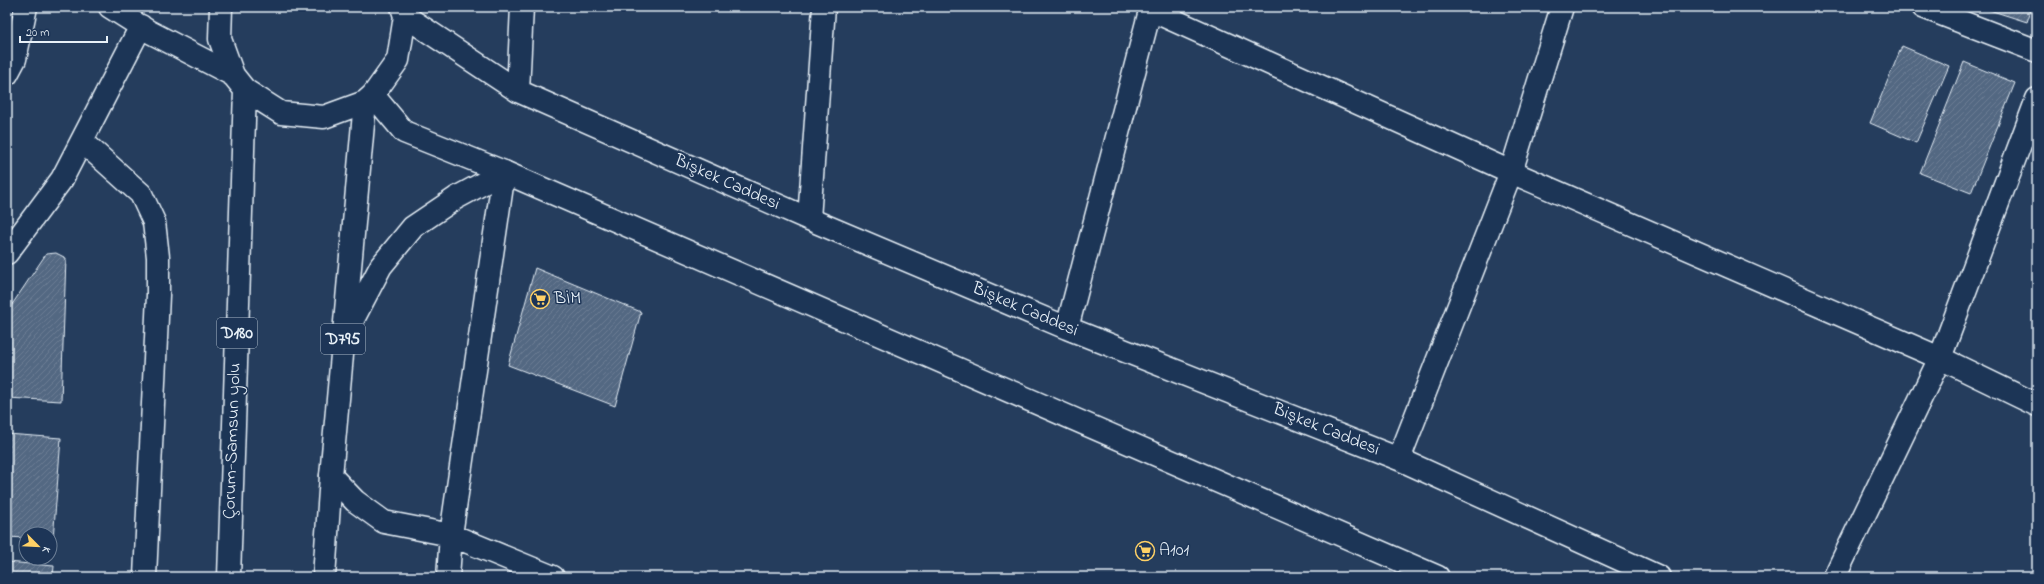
<svg xmlns="http://www.w3.org/2000/svg" width="2044" height="584" font-family="'Indie Flower',sans-serif">
<style>
.building{fill:url(#building-hatch);stroke:#e8f1f8}
.lines{fill:none;stroke-linecap:round;stroke-linejoin:round}
.minor-casing{stroke:#e8f1f8;stroke-width:25}
.highway-casing{stroke:#e8f1f8;stroke-width:25}
.minor{stroke:#1d3557;stroke-width:22}
.highway{stroke:#1d3557;stroke-width:22}
.labels{text-anchor:middle;dominant-baseline:central;stroke-width:3;stroke-linejoin:round;paint-order:stroke}
.shield{fill:#1d3557;stroke:#abb9c8;stroke-width:1}
.shield-label{font-size:17px;font-weight:bold;fill:#e8f1f8}
.street-label{font-size:18px;fill:#e8f1f8;stroke:#1d3557}
.poi-label{font-size:18px;fill:#e8f1f8;stroke:#1d3557;text-anchor:start}
</style>
<defs>
<pattern id="building-hatch" width="6" height="6" patternUnits="userSpaceOnUse"><rect width="6" height="6" fill="#536782"/><path d="M-1 1l2-2M0 6l6-6M5 7l2-2" fill="none" stroke="#6c7d94"/></pattern>
</defs>
<rect width="100%" height="100%" fill="#253d5d"/>
<filter id="ink" filterUnits="userSpaceOnUse"><feTurbulence type="fractalNoise" baseFrequency=".025" numOctaves="2"/><feDisplacementMap in="SourceGraphic" scale="8" xChannelSelector="R" yChannelSelector="G"/><feConvolveMatrix kernelMatrix="1 2 1 2 8 2 1 2 1" color-interpolation-filters="sRGB"/></filter>
<g filter="url(#ink)">
<path class="building" d="M1980,7H2032L2027,22Z
M1902,46L1949,66L1916,143L1870,123Z
M1964,62L2015,83L1971,193L1920,173Z
M56,253L66,258L61,401L7,398V312L46,254Z
M535,268L641,312L615,406L508,365Z
M7,434L61,438L53,540H50V534H26V538L7,537Z
M7,562L54,566L53,577H7Z"/>
<g class="lines">
<g class="minor-casing">
<path id="minor" d="M110,7L148,31L233,75
M1923,7L2037,51
M1151,10L1511,172L1940,358L2037,405
M405,16L518,91L809,219L1067,328L1399,459L1659,577
M7,74L15,59L26,7
M518,91L522,7
M373,95L404,132L504,172L1438,577
M82,141L141,194L154,222L158,257V295L145,577
M809,219L824,7
M7,253L62,179L141,26
M1067,328L1151,7
M1399,459L1511,172L1562,7
M331,476L355,501L384,522L451,535L553,577
M1835,576L1940,358L2037,99
M448,577L451,535L504,172"/>
</g>
<g class="highway-casing">
<path id="highway" d="M221,7L220,39L233,75L245,90L281,113L324,117L365,102L373,95L398,60L405,16L402,7
M348,329L381,266L413,227L456,198L504,172
M229,577L245,90
M324,577L331,476L365,102"/>
</g>
<use href="#minor" class="minor"/>
<use href="#highway" class="highway"/>
</g>
</g>
<defs>
<g id="supermarket-ring" transform="scale(1)"><circle r="9.5" fill="#1d3557" stroke="#ffd166" stroke-width="1.5"/><path d="M-6-5.5h2.5l.6 2H6L4.5 2H-2.5L-4.4-4H-6ZM-1.5 3.2a1.3 1.3 0 1 0 .1 0ZM3 3.2a1.3 1.3 0 1 0 .1 0Z" fill="#ffd166"/></g>
</defs>
<g fill-rule="evenodd">
<use href="#supermarket-ring" x="540" y="299"/>
<use href="#supermarket-ring" x="1145" y="551"/>
</g>
<g class="labels">
<g class="shield">
<rect x="217" y="318" width="40" height="30" rx="3"/>
<rect x="321" y="324" width="44" height="30" rx="3"/>
</g>
<g class="shield-label">
<text x="237" y="333">D180</text>
<text x="343" y="339">D795</text>
</g>
<g class="street-label">
<text transform="translate(727 183) rotate(24)">Bişkek Caddesi</text>
<text transform="translate(1025 310) rotate(23)">Bişkek Caddesi</text>
<text transform="translate(1326 430) rotate(22)">Bişkek Caddesi</text>
<text transform="translate(233 441) rotate(-88)">Çorum-Samsun yolu</text>
</g>
<g class="poi-label">
<text x="554" y="299">BİM</text>
<text x="1159" y="551">A101</text>
</g>
</g>
<rect width="2044" height="584" fill="none" stroke="#1d3557" stroke-width="24"/>
<rect x="12" y="12" width="2020" height="560" fill="none" stroke="#e8f1f8" stroke-width="1.5" filter="url(#ink)"/>
<g transform="translate(38 546) rotate(114)"><circle r="19" fill="#1d3557" stroke="#6e8097"/>
<path d="M0-3L7 15L0 10L-7 15Z" fill="#ffd166"/>
<text y="-6" font-size="11" font-weight="bold" text-anchor="middle" fill="#e8f1f8">K</text>
</g>
<path d="M20 36v6h87v-6" fill="none" stroke="#e8f1f8" stroke-width="2"/>
<text x="26" y="36" font-size="12" fill="#e8f1f8" stroke="#1d3557" stroke-width="3" paint-order="stroke">20 m</text>
</svg>
